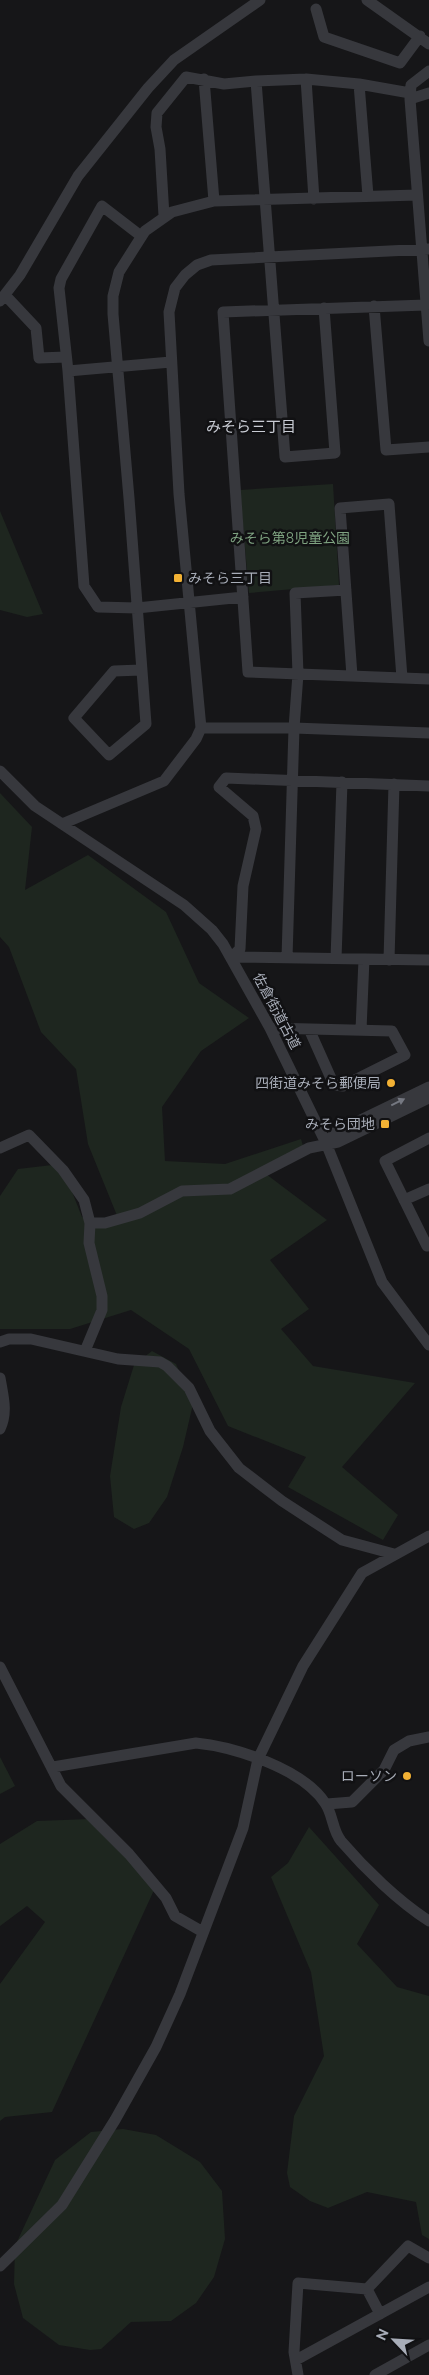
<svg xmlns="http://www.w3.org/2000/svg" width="429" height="2375" font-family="Raleway,'Noto Sans JP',sans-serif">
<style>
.green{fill:#1e261f}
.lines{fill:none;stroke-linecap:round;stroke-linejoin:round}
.minor{stroke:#37383d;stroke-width:11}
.oneway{fill:#757881}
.poi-dot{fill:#f2b134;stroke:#111113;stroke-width:2}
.labels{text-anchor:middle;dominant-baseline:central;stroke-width:5;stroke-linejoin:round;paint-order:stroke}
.park-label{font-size:14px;fill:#7fa381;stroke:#111113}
.poi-label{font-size:14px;fill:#a8adb8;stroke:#111113;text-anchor:end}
.street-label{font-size:14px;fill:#a8adb8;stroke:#111113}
.neighbourhood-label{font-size:15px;fill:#c9ccd4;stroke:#111113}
</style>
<rect width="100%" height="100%" fill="#161618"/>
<path class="green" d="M333,484L339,585L249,593L240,490Z
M0,511L43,614L27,617L0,610Z
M0,793L32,827L25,890L88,855L166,912L199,983L249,1018L201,1051L162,1107L165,1161L225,1164L301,1139L304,1149L262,1171L327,1220L270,1260L309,1309L281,1329L313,1366L415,1383L342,1467L398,1515L383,1540L288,1487L306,1457L228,1426L189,1349L131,1310L70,1329H0V1196L18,1169L61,1164L82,1217L120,1223L88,1144L76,1069L41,1032L9,947L0,937Z
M152,1351L176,1364L193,1404L183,1447L167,1497L149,1523L134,1529L114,1517L110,1476L121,1407L134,1365Z
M0,1757L15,1786L0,1794Z
M90,1819L155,1888L52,2112L5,2117L0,2121V1984L45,1922L27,1906L0,1926V1844L37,1821Z
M309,1827L379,1905L357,1944L397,1987L429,1996V2239L422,2235L416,2202L367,2192L328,2208L310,2201L290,2187L287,2173L294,2116L324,2056L311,1972L271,1877L288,1863Z
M123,2129L156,2135L200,2162L222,2191L225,2239L214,2277L196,2303L171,2321L131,2322L101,2349L90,2350L59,2345L23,2318L14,2284L15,2246L55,2160L91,2132Z"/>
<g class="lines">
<path class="minor" d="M367,0L429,44
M316,9L324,37L400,63L420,36
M429,71L411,85L410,99L429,341
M204,79L214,201
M306,79L314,199
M256,81L306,79L359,84L410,93
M359,84L368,196
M410,99L429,93
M164,216L160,149L156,127L157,113L186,77L224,84L256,81L285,457L335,453L324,308
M141,236L102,206L61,279L59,288L68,371L84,586L98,607L137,608L243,597
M5,295L36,328L39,358L66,357
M0,301L20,275L78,176L148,88L174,60L260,0
M426,305L223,312L248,672L429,679
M374,306L386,450L429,447
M68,371L171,362
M141,670L114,671L74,718L109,755L146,724L129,498L113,314V296L119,272L145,231L172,212L214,201L417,195
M352,676L340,508L389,504L402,678
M201,728H294L429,733
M0,771L35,806L184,905L212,930L223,944L270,1028L326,1143L382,1282L429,1345
M62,824L164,781L196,739L201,728L179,494L169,312L175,288L185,275L197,265L211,260L429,249
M232,957L240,949L243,886L256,829L253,816L219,787L226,778L429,786
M232,957L429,960
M287,958L294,728L298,674L295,593L346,590
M336,959L342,782
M389,960L394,784
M270,1028C311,1029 352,1030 392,1031L405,1055L343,1086L334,1085L309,1029
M361,1030L364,959
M429,1138L385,1161L427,1246L429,1245
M326,1143L336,1132L429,1087
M0,1148L29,1135L63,1170L84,1200L90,1223L89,1243L102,1296V1310L85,1351
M404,1200L429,1189
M90,1223H105L140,1213L182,1191L230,1189L309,1148L338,1142L429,1098
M0,1342L9,1339H31L118,1359L160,1362L167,1366L189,1388L210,1431L239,1468L282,1501L342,1540L394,1554
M0,1378C3,1396 8,1412 0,1429
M0,1667L61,1786L129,1854L166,1898L175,1916L203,1932
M53,1767L196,1743C235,1747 303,1769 325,1803C333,1814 332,1830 341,1841C365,1869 398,1901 429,1921
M327,1804L352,1802L384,1770L394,1750L409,1741L429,1737
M0,2266L62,2205L115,2120L156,2047L180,1994L243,1828L258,1759L303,1666L362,1573L429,1536
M367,2289L380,2314
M296,2360L429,2287
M298,2375L294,2352L298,2283L367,2289L408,2246L429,2258
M375,2375L429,2345"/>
</g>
<defs><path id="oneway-solid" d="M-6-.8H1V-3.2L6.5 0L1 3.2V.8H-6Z" transform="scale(1.25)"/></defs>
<use class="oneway" href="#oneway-solid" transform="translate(398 1102) rotate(-26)"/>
<g class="poi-dot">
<rect x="173" y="573" width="10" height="10" rx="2.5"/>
<circle cx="391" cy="1083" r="5"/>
<rect x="380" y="1119" width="10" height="10" rx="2.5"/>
<circle cx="407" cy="1776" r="5"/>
</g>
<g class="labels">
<g class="park-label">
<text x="290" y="538">みそら第8児童公園</text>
</g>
<g class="poi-label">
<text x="188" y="578" text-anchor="start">みそら三丁目</text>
<text x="381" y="1083">四街道みそら郵便局</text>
<text x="375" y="1124">みそら団地</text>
<text x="397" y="1776">ローソン</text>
</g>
<g class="street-label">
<text transform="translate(277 1011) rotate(62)">佐倉街道古道</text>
</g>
<g class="neighbourhood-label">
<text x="251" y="427">みそら三丁目</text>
</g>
</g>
<g transform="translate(394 2340) rotate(295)" stroke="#111113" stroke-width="4" paint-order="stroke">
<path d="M0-4L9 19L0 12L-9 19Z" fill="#a8adb8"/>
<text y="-8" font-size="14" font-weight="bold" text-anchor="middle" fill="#a8adb8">N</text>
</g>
</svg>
